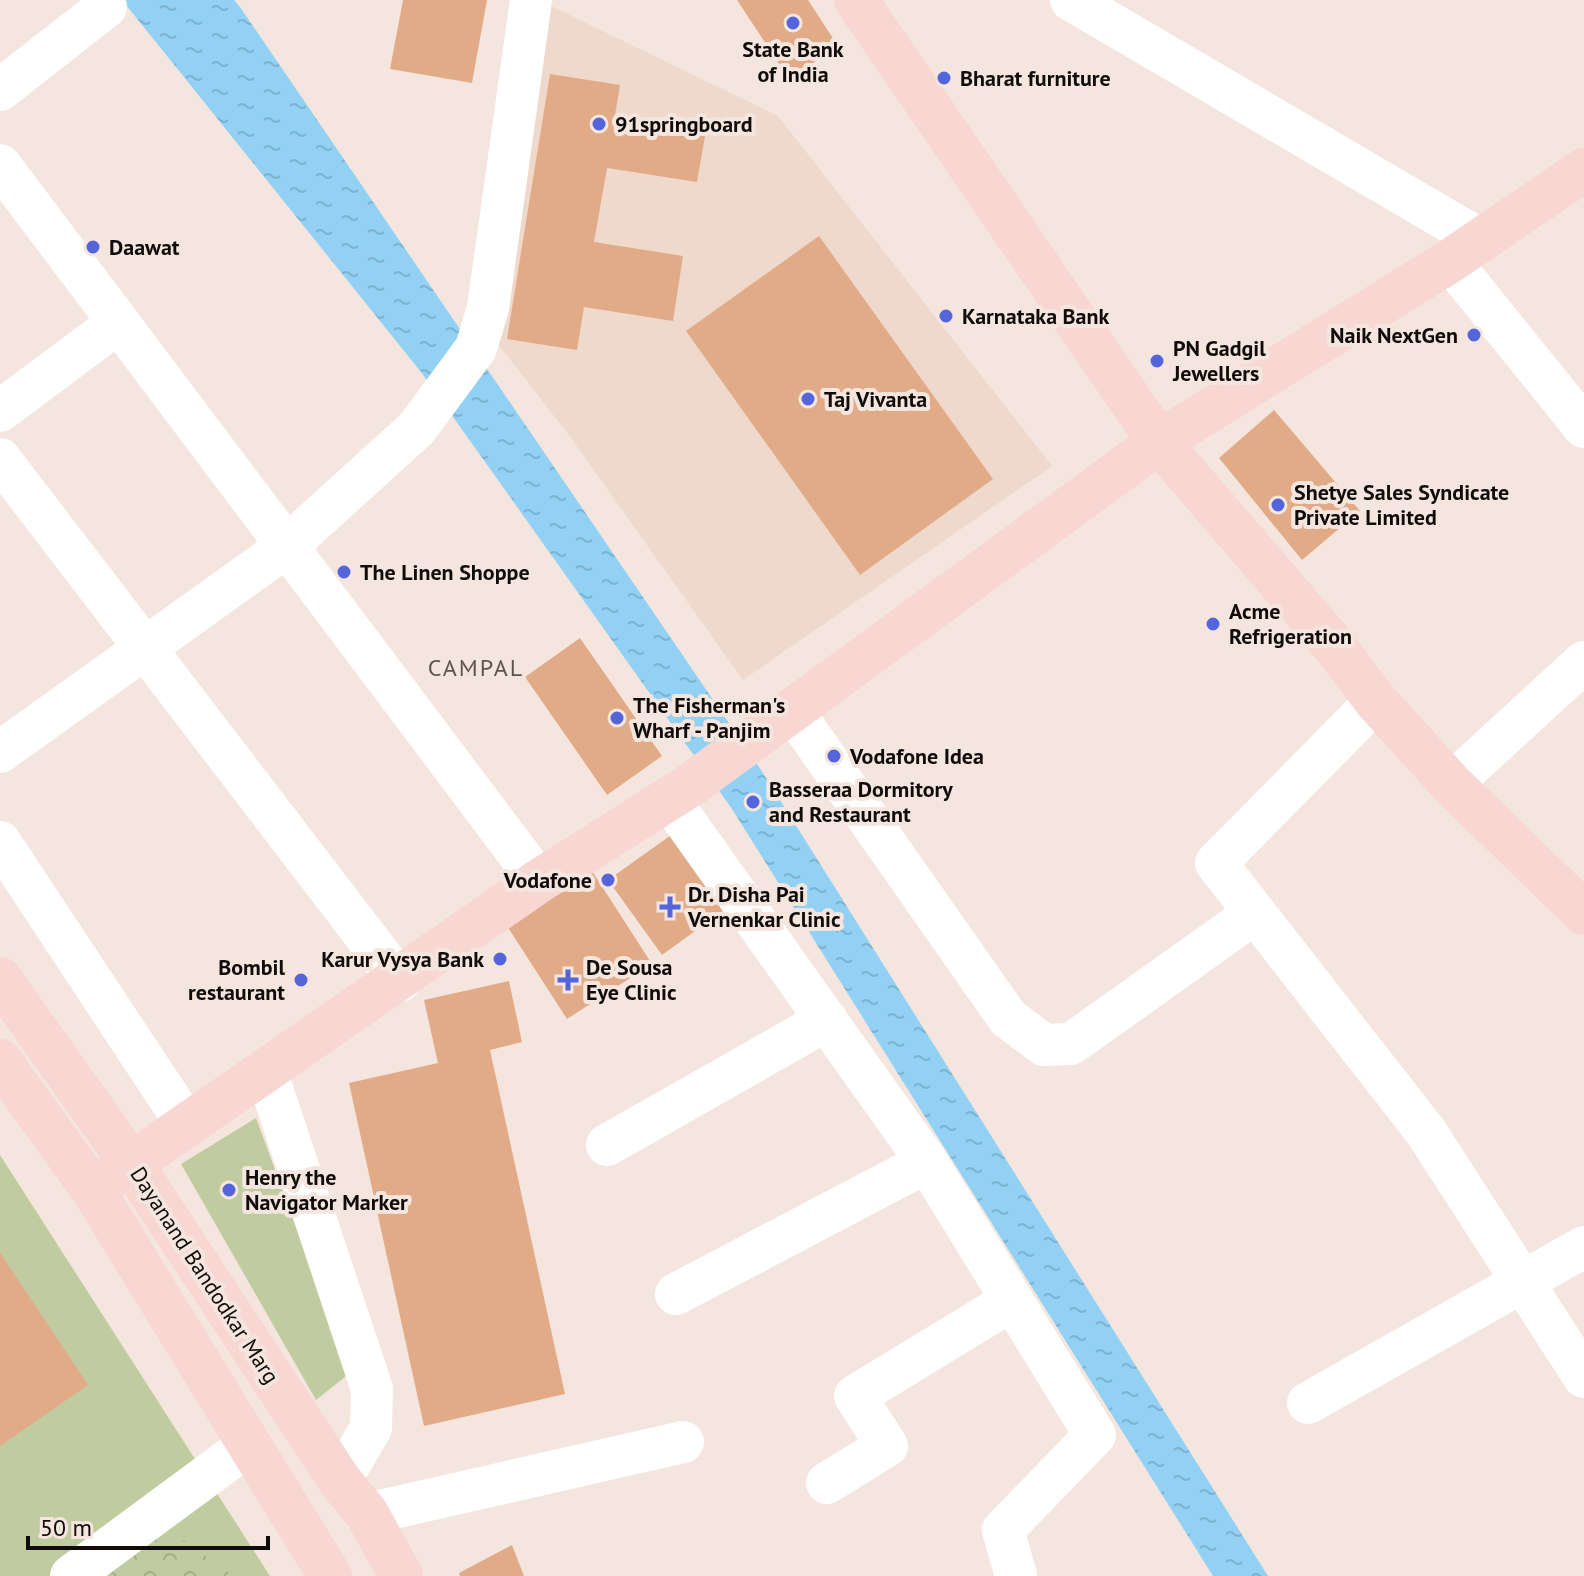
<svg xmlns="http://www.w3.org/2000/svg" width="1584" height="1576" font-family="'PT Sans',sans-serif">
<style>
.built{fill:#eed9cc}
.green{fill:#c0cc9f}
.forest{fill:url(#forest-crowns)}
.water{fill:url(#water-ripples)}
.building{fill:#e2ab88}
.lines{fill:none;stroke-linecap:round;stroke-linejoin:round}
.minor{stroke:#fff;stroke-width:42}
.major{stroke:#f8d6d2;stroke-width:44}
.poi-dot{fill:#5465db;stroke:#f4e6de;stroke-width:3}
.labels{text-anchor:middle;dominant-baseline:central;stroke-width:8;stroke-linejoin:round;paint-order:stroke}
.poi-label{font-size:22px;font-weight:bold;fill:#100c09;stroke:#f4e6de;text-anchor:start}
.street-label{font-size:22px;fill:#100c09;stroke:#f4e6de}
.neighbourhood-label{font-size:24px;letter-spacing:2px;fill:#5f544d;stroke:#f4e6de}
</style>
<defs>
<pattern id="forest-crowns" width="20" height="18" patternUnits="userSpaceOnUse" patternTransform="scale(2)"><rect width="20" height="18" fill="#c0cc9f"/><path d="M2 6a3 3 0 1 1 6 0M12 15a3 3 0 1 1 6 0" fill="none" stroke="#a4ae88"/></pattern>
<pattern id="water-ripples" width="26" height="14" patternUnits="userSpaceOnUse" patternTransform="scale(2)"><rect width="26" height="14" fill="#92d1f4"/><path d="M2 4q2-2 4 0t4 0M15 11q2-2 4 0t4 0" fill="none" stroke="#7db2d0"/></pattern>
</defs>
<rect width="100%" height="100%" fill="#f4e6de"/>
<path class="built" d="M549,5L778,116L1052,466L743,680L568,434L498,344Z"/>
<path class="green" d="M256,1118L350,1373L316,1400L181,1164Z
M0,1155L270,1576H0Z"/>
<path class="forest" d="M161,1524L231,1574L232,1576H94Z"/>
<path class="water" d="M122,0H234L240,7L761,770L1268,1576H1213L732,809L421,372Z"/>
<path class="building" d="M403,0H487L472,83L390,69Z
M737,0H808L838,46L789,79Z
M550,74L620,85L615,115L706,130L697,182L607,168L594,242L683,256L673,321L584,307L577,350L507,339Z
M819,236L993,479L860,575L686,331Z
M1274,410L1360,511L1302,560L1219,458Z
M580,638L662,756L607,795L525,677Z
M674,833L727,908L662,955L608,880Z
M592,871L652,964L567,1019L507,926Z
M509,981L522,1042L490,1050L565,1394L424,1426L349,1083L438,1063L424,1000Z
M0,1253L88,1385L0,1446Z
M512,1545L524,1576H460L459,1573Z"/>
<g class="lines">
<path class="minor" d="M1071,0L1481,240
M0,90L106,7
M0,165L539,881
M1450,261L1584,427
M0,411L118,323
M0,459L400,981
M1376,701L1216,863L1426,1132L1584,1377
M792,710L1008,1018L1044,1045L1071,1044L1255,913
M0,752L286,547L417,428L476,348L488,308L531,0
M1451,784L1584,662
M669,799L927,1162L1095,1435L1003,1530L1016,1576
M0,842L187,1125
M266,1071L372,1389L371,1428L340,1481
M607,1145L827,1020
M676,1294L927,1162
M1308,1403L1584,1247
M827,1483L887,1446L855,1396L1011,1301
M367,1514L683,1442
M71,1576L250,1444"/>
<path class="major" d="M856,0L1159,442L1331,642L1376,701L1451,784L1584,913
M0,979L131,1163L340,1481L367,1514L401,1576
M0,1061L93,1190L330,1576
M93,1190L539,881L689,786L1159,442L1450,261L1584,170"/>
</g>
<g class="poi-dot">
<circle cx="793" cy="23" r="8"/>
<circle cx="944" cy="78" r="8"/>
<circle cx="599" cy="124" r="8"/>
<circle cx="93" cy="247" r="8"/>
<circle cx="946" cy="316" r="8"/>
<circle cx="1474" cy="335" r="8"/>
<circle cx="1157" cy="361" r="8"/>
<circle cx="808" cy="399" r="8"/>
<circle cx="1278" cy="505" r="8"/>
<circle cx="344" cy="572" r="8"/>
<circle cx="1213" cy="624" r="8"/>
<circle cx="617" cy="718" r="8"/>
<circle cx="834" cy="756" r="8"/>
<circle cx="753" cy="802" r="8"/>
<circle cx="608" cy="880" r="8"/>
<path d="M666 895h8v8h8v8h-8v8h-8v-8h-8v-8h8z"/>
<circle cx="500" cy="959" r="8"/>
<circle cx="301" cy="980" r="8"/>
<path d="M564 968h8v8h8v8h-8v8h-8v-8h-8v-8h8z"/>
<circle cx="229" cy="1190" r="8"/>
</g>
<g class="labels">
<g class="poi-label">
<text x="793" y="49" text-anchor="middle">State Bank<tspan x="793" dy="25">of India</tspan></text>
<text x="960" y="78">Bharat furniture</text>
<text x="615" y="124">91springboard</text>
<text x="109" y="247">Daawat</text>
<text x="962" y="316">Karnataka Bank</text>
<text x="1458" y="335" text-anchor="end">Naik NextGen</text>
<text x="1173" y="348">PN Gadgil<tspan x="1173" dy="25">Jewellers</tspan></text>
<text x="824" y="399">Taj Vivanta</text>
<text x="1294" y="492">Shetye Sales Syndicate<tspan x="1294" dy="25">Private Limited</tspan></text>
<text x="360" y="572">The Linen Shoppe</text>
<text x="1229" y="611">Acme<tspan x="1229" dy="25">Refrigeration</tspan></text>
<text x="633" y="705">The Fisherman's<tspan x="633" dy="25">Wharf - Panjim</tspan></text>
<text x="850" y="756">Vodafone Idea</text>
<text x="769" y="789">Basseraa Dormitory<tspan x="769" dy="25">and Restaurant</tspan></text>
<text x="592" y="880" text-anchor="end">Vodafone</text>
<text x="688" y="894">Dr. Disha Pai<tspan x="688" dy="25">Vernenkar Clinic</tspan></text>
<text x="484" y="959" text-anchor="end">Karur Vysya Bank</text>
<text x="285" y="967" text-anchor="end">Bombil<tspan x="285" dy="25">restaurant</tspan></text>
<text x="586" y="967">De Sousa<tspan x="586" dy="25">Eye Clinic</tspan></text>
<text x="245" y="1177">Henry the<tspan x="245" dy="25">Navigator Marker</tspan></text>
</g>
<g class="street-label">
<text transform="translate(205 1275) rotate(57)">Dayanand Bandodkar Marg</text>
</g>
<g class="neighbourhood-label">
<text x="476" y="667">CAMPAL</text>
</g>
</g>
<path d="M28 1536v12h240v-12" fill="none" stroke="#100c09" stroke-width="4"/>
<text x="40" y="1536" font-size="24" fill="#100c09" stroke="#f4e6de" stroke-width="6" paint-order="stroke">50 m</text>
</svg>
